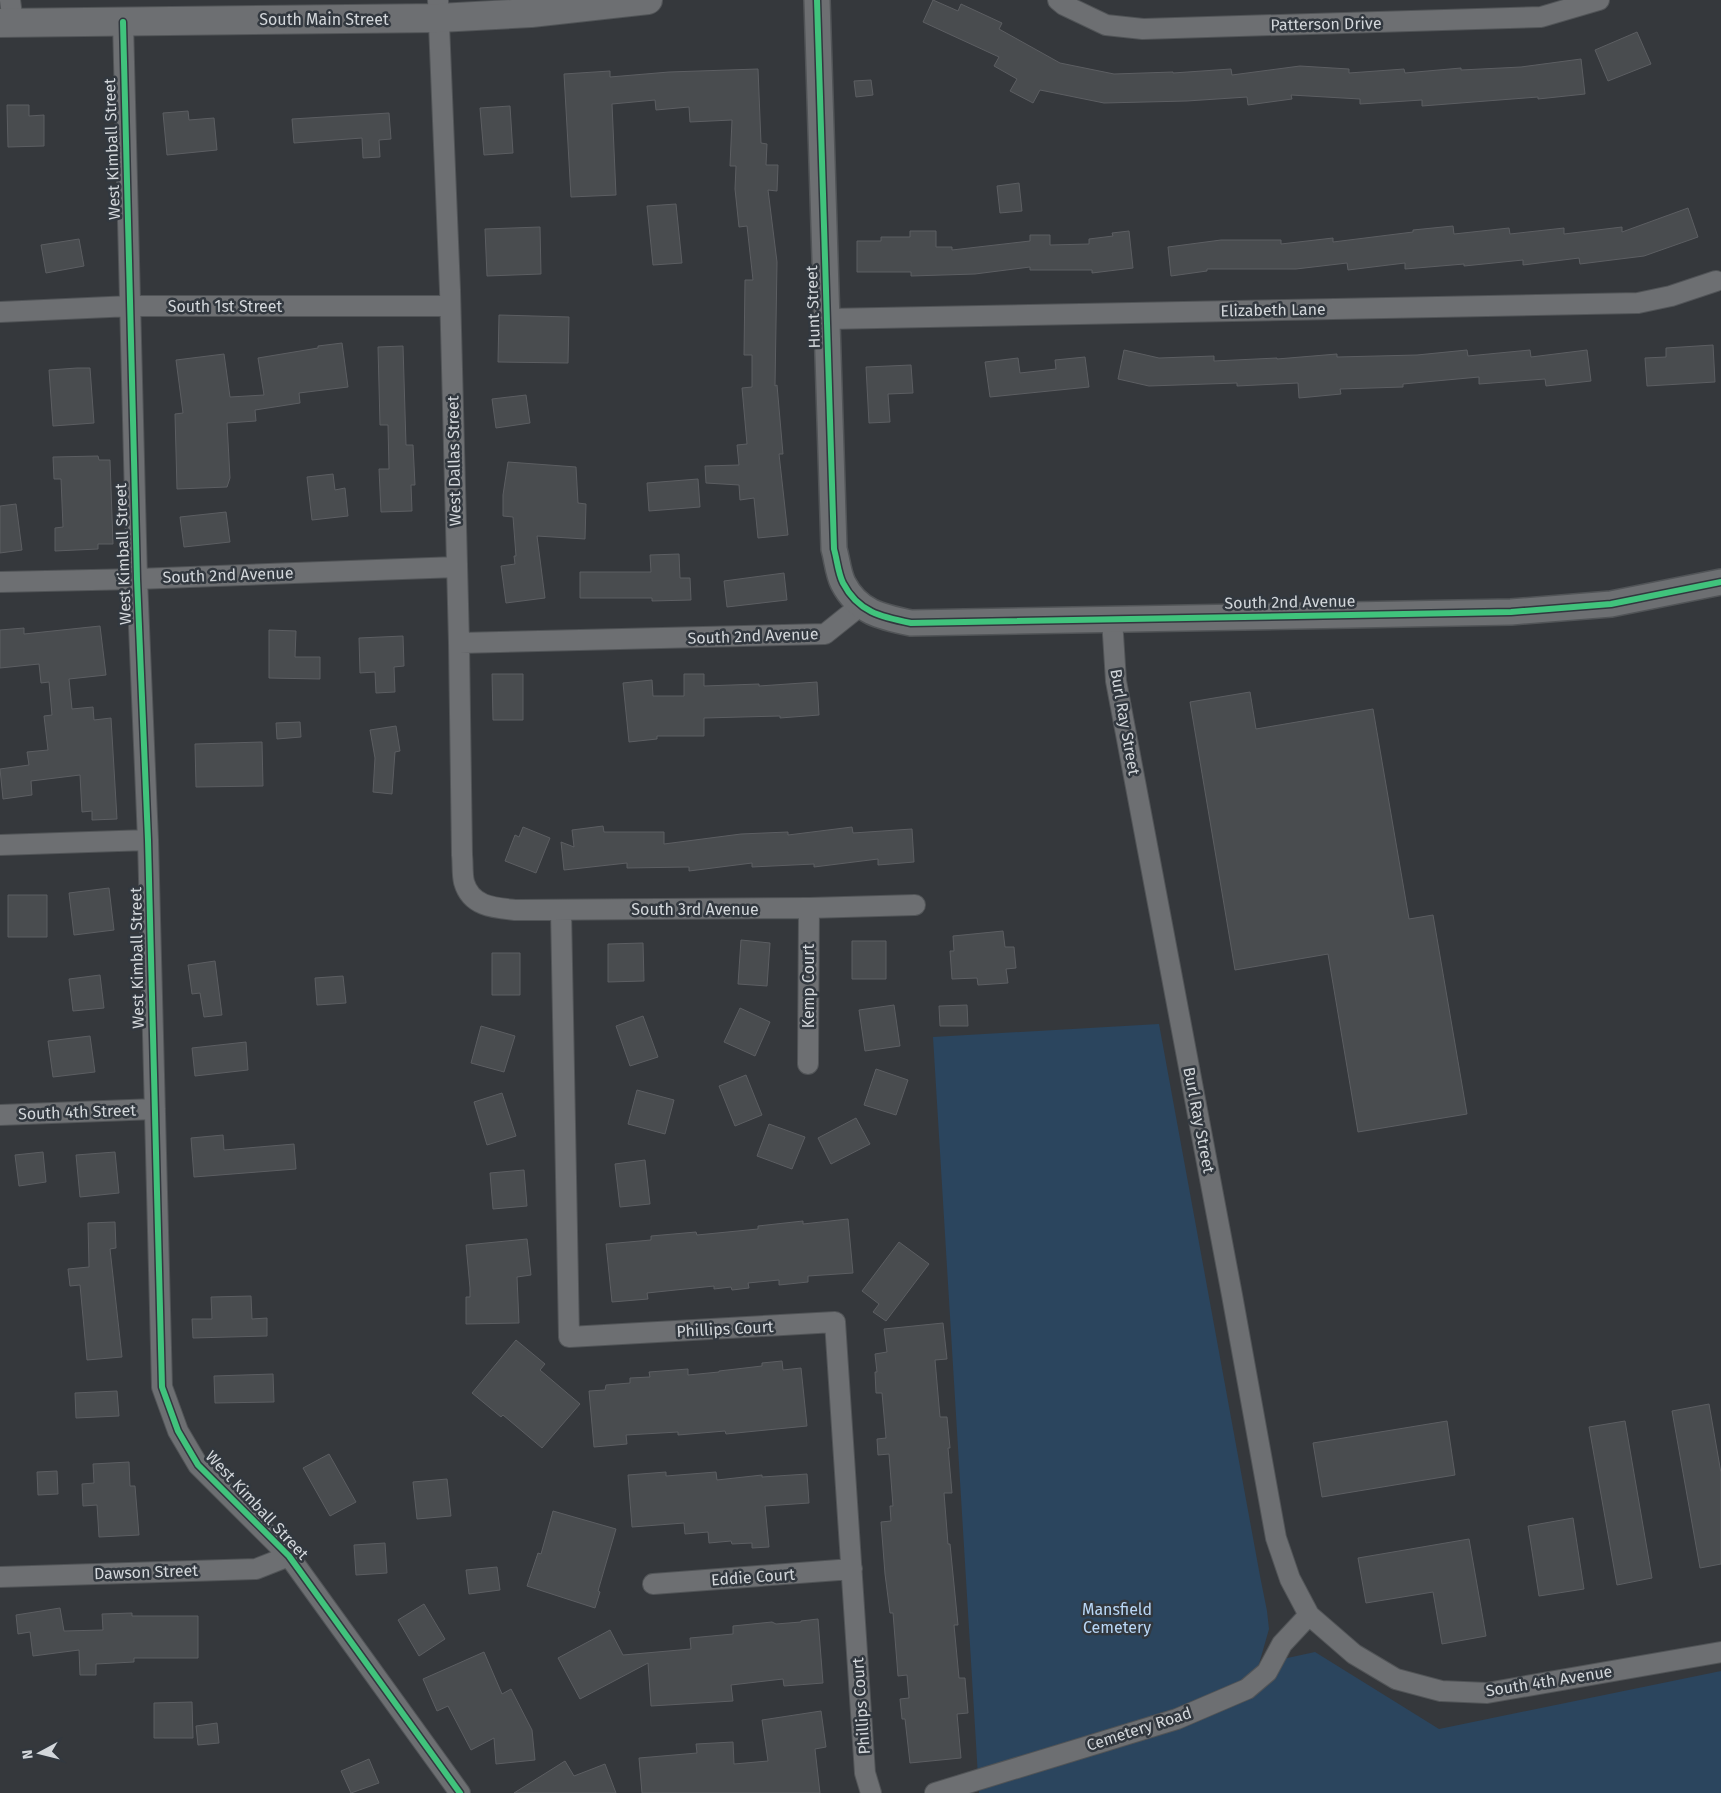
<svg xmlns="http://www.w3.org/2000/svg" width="1721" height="1793" font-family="'Fira Sans',sans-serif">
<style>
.green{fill:#2b455e}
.building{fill:#494c4f;stroke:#5c5e62}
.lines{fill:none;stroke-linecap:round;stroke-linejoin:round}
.minor-casing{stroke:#515457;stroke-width:22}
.tertiary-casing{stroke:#515457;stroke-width:28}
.secondary-casing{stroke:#515457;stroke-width:30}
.minor{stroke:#6d6f72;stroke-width:20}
.tertiary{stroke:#6d6f72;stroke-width:25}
.secondary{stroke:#6d6f72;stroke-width:28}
.cycleway-casing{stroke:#32383f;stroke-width:9}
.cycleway{stroke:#40c37c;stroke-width:6}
.labels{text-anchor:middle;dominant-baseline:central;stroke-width:5;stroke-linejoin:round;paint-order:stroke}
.street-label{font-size:16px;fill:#d3d7db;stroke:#32383f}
.park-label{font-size:16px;fill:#b9d7f6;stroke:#32383f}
</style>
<rect width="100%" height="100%" fill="#35383c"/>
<path class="green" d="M1159,1024L1260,1576L1267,1611L1269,1629L1259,1664L1315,1652L1439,1729L1721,1671V1793H979L933,1037Z"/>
<path class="building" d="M933,0L958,11L961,4L1002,23L999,29L1060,63L1114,74L1173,72V73L1231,69L1232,75L1300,66L1349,69V73L1404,69L1405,73L1461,68V70L1521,67L1581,59L1585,94L1538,99V97L1422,106V100L1360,104V99L1291,95L1292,99L1248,105L1247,97L1187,101L1104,103L1040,90L1033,103L1010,91L1017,79L994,66L999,57L923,22Z
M1637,32L1651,64L1608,81L1595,50Z
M758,69L761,143L767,144L766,165H778L777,191L768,190L777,262L775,386L777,385L783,454H779L788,535L758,538L754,498L740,500L739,485L706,483L705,466L739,465L737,445L747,444L742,388L752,387V355H744L745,280H753L747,226L739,227L735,189L736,166H730L732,120L690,122L689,107L656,110L655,100L612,104L616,195L571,197L564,74L610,71V77L669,72Z
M871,80L873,95L856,97L854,81Z
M7,105H29V116L44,115V146L8,147Z
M510,106L513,153L484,155L480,108Z
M188,111L189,120L214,118L217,150L167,155L163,113Z
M389,113L391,139L379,140L380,157L363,158L362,138L294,143L292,119Z
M1019,183L1022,211L1000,213L997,186Z
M676,204L682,263L653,265L647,206Z
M1688,208L1698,237L1644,256L1580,264L1579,258L1523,265V260L1464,266V264L1405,269V263L1348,270L1347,263L1296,269H1207V271L1171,276L1168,247L1221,240H1281V244L1333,238V242L1413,232V230L1453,226L1454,234L1509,228L1510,234L1564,228V234L1622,227V232Z
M540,227L541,274L487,276L485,229Z
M910,231H936V247H952V250L1030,241V235H1050V245L1089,244V239L1113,236L1112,233L1129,231L1133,268L1092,273V270H1030V267L975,274L911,276V272H857V241H881V237H910Z
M79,239L84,266L46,273L41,245Z
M499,315L569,317L568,363L498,362Z
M342,343L348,387L299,393L300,403L255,410L256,421L227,423L230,478L227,487L177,489L175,414L183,413L176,360L224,354L230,397L264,395L258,358L318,348V346Z
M1713,345L1715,382L1647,386L1645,358L1666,357V348Z
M403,346L406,445H413L415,485H411L412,511L381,512L379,469H389L388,425H380L378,347Z
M1124,350L1159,358L1214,356V361L1277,358V359L1337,354V357L1417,355L1467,350L1468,356L1530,350L1531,357L1587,350L1591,381L1546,386L1545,379L1479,384V377L1403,384V387L1340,389L1341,394L1299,398L1298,383L1237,386V383L1149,386L1118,379Z
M1085,357L1089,387L990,397L985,362L1018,358L1020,373L1056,369L1055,360Z
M911,365L913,393L888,394L890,422L869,423L866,367Z
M77,368H90L94,423L53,426L49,370Z
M526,395L530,423L496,428L492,399Z
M98,456L99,460H110L113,544H98V549L55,551V528L63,527L61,479H54L53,457Z
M508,462L576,467L578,503L586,504L585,539L537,536L545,598L506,603L501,566L515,564L514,556H516L513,517L503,516V495Z
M333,474L335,490L345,488L348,516L312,520L307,477Z
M698,479L700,507L649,511L647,483Z
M16,504L22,550L0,553V506Z
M226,512L230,542L184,547L180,517Z
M679,554L680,578H690L691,600L652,601V598H580V572H651L650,555Z
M784,573L787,600L727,607L724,581Z
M100,626L106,675L69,679L72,709L93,707L94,720L111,718L117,819L92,820V811L82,812L80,775L31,781L32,795L3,799L0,769L29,765L27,752L48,750L44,716L52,715L49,682L41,683L39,664L0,668V630L24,628V634Z
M269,630L296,631L295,657H320V679L269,678Z
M403,636L404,666L394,667L395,692L376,693L375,672L360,673L359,638Z
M492,674H523V720H493Z
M684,674H704V686L759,684V686L817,682L819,715L780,718V716L704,718V736H657V739L629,742L623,683L652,680L653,696H684Z
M1250,692L1256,729L1373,709L1409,919L1433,915L1467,1114L1358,1132L1328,954L1235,970L1190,702Z
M300,722L301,737L277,739L276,723Z
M396,726L400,751L395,752L392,794L373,792L375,758L370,730Z
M262,742L263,786L196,787L195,744Z
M603,826L604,832H664V844L741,834L788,832V835L852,827L853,833L912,829L914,862L878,865V859L814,867V864L752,867V863L689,871V867L627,868V863L564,870L561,842L574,847L572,830Z
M523,827L550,838L536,873L505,861L515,835L519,837Z
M109,888L114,930L74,935L69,893Z
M8,895H47V937H8Z
M1003,931L1005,947H1014L1016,968L1006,969L1008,983L978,985L977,978L952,979L950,951H954L953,936Z
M741,940L770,943L767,986L738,984Z
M852,941H886V979H852Z
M643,943L644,981L608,982V944Z
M492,953H520V995H492Z
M215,961L222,1015L204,1017L200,993L192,994L188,965Z
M100,975L104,1008L73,1011L69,979Z
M343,976L346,1003L317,1005L315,978Z
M894,1005L900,1046L865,1051L859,1010Z
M967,1005L968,1026H940L939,1006Z
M740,1008L770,1022L755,1056L724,1042Z
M643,1016L658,1057L630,1066L616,1026Z
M481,1026L515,1036L504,1072L471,1063Z
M90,1036L95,1072L53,1077L48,1041Z
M246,1042L248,1070L195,1076L192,1048Z
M876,1069L908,1080L896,1115L864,1105Z
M746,1075L762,1115L735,1126L719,1086Z
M637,1090L674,1100L665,1134L628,1124Z
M502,1093L516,1136L487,1145L474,1102Z
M856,1118L870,1144L831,1164L818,1138Z
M769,1124L805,1137L792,1169L757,1156Z
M223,1135L224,1150L294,1144L296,1169L194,1177L191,1138Z
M43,1152L46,1182L19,1186L15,1155Z
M115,1152L119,1193L80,1197L76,1155Z
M645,1160L650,1204L620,1207L615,1164Z
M524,1170L527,1206L493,1209L490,1173Z
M848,1219L853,1273L808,1276V1282L779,1285V1280L748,1283L749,1288L732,1290L731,1287L714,1289V1286L647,1293L648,1299L612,1302L606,1244L651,1240V1236L696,1232L697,1235L758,1229V1226L803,1221V1224Z
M115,1222L116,1248L110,1249L122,1357L87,1360L80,1285L70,1286L68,1269L89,1267L88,1223Z
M527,1239L531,1275L517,1277L519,1323L466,1324V1297H470V1288L466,1245Z
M899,1242L929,1264L886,1321L873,1312L879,1304L862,1291Z
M251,1296L252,1319L267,1318V1336L193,1338L192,1319H212L211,1297Z
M943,1323L947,1359L935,1360L940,1417H947L950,1448H948L952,1493H944L948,1544H950L958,1625H954L959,1678H965L968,1713L957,1714L961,1758L910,1763L905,1719H902L900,1699L909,1698L907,1675L898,1676L893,1613H890L885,1574L881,1522L891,1521L890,1506H893L889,1454L878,1455L877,1439L886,1438L882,1393H876L875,1372H877L875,1354L887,1352L884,1329Z
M516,1340L545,1364L540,1370L580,1404L542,1448L503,1415L501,1417L472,1393Z
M782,1361L783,1370L801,1368L807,1426L726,1434L725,1431L678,1435V1432L626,1435L627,1444L594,1447L589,1391L605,1390L606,1385L630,1383V1378L650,1377L649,1372L688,1369V1375L719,1372V1371L762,1366V1363Z
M273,1374L274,1402L215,1403L214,1376Z
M117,1391L119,1416L76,1418L75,1393Z
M1709,1404L1721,1473V1564L1700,1568L1672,1411Z
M1447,1421L1455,1475L1322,1497L1313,1443Z
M1625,1421L1652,1578L1617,1585L1589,1427Z
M329,1454L356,1502L330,1516L303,1468Z
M129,1462L130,1486H135L139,1535L99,1537L97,1505L83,1506L82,1484L94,1483L93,1464Z
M57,1471L58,1494L38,1495L37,1472Z
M666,1472V1476L716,1472L717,1480L762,1475V1477L807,1474L809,1503L765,1506L769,1547L752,1548V1543L732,1544L731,1541L709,1543L708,1532L685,1534L684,1523L632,1527L628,1475Z
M447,1479L451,1516L417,1519L413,1482Z
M553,1511L616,1529L598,1591L600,1592L595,1608L527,1586L538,1553L541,1554Z
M1573,1518L1584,1589L1539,1596L1528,1526Z
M1469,1539L1486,1636L1442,1644L1433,1592L1366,1603L1358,1558Z
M385,1543L387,1573L356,1575L354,1545Z
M497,1567L500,1590L469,1594L466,1570Z
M424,1604L445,1639L419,1656L398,1620Z
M60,1608L64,1631L103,1630L102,1614L132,1613V1616H198V1658H134V1662L96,1664V1675H80L79,1650L33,1656L30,1632L18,1634L16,1615Z
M818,1619L823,1683L784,1686L783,1679L731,1685L733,1701L651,1706L648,1663L580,1699L558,1658L610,1630L623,1655L691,1649L690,1638L733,1634V1626L772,1622L776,1624L801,1622V1621Z
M484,1652L502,1694L511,1689L532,1730L535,1760L496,1764L494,1738L471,1750L448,1706L437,1711L423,1679Z
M192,1702L193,1738H154V1703Z
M821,1711L826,1747L815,1749L820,1793H642L639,1758L697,1753L696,1744L733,1742L734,1764L768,1761L762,1720Z
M217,1723L219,1743L198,1745L196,1726Z
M369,1759L379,1783L351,1793L341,1771Z
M565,1761L574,1776L605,1764L616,1793H514Z"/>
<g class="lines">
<g class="minor-casing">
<path id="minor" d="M10,0L13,22
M438,0L450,290L459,643L462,855C463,863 462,874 464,882C471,907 495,908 516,910L809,908L915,905
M1058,0L1064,5L1106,25L1143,29L1541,17L1599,0
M123,22L137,579L148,840L162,1387L178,1431L198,1465L289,1556L460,1793
M0,312L131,306H450
M827,319L1638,303L1671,296L1716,281
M0,582L137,579L457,567
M1112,619L1116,681L1232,1295L1276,1538L1290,1579L1309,1615L1354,1654L1396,1679L1441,1691L1487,1693L1721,1652
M459,643L825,634L860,606
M0,845L148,840
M561,910L569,1337L835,1322L865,1773L871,1793
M808,1064L809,908
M0,1115L155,1109
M0,1577L256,1569L289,1556
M653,1584L852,1569
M935,1793L1177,1719L1247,1689L1267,1672L1282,1644L1309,1615"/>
</g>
<g class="tertiary-casing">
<path id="tertiary" d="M817,0L834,549C837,559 838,573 843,583C858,612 881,617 911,623L1511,612L1611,604L1721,582"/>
</g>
<g class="secondary-casing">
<path id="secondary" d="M0,23L439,18L531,13L648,0"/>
</g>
<use href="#minor" class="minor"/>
<use href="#tertiary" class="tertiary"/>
<use href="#secondary" class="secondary"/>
<g class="cycleway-casing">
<path id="cycleway" d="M817,0L834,549C837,559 838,573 843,583C858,612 881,617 911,623L1511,612L1611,604L1721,582
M123,22L137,579L148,840L162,1387L178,1431L198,1465L289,1556L460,1793"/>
</g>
<use href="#cycleway" class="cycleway"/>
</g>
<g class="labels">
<g class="street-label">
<text x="324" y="19">South Main Street</text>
<text transform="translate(1326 24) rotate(-1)">Patterson Drive</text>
<text transform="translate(112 149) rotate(-92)">West Kimball Street</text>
<text x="225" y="306">South 1st Street</text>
<text transform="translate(813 307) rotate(-92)">Hunt Street</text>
<text transform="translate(1273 310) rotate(-1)">Elizabeth Lane</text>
<text transform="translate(454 461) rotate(-91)">West Dallas Street</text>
<text transform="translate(123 554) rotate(-92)">West Kimball Street</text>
<text transform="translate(228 575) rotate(-2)">South 2nd Avenue</text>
<text transform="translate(1290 602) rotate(-1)">South 2nd Avenue</text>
<text transform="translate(753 636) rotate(-2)">South 2nd Avenue</text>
<text transform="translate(1125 722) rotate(80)">Burl Ray Street</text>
<text x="695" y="909">South 3rd Avenue</text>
<text transform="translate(137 958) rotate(-91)">West Kimball Street</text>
<text transform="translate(808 986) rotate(-90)">Kemp Court</text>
<text transform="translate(77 1112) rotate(-2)">South 4th Street</text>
<text transform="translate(1199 1120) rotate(79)">Burl Ray Street</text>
<text transform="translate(725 1329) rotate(-3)">Phillips Court</text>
<text transform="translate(257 1505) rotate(47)">West Kimball Street</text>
<text transform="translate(146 1572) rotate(-2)">Dawson Street</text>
<text transform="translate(753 1577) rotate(-4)">Eddie Court</text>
<text transform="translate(1549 1681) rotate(-9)">South 4th Avenue</text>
<text transform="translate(861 1706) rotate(-94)">Phillips Court</text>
<text transform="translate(1139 1729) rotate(-18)">Cemetery Road</text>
</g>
<g class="park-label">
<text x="1117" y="1609">Mansfield<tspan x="1117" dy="18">Cemetery</tspan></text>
</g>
</g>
<g transform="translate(40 1753) rotate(263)" stroke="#32383f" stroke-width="4" paint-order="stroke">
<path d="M0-4L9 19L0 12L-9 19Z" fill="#d3d7db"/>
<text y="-8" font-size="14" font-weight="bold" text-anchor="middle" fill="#d3d7db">N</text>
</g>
</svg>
